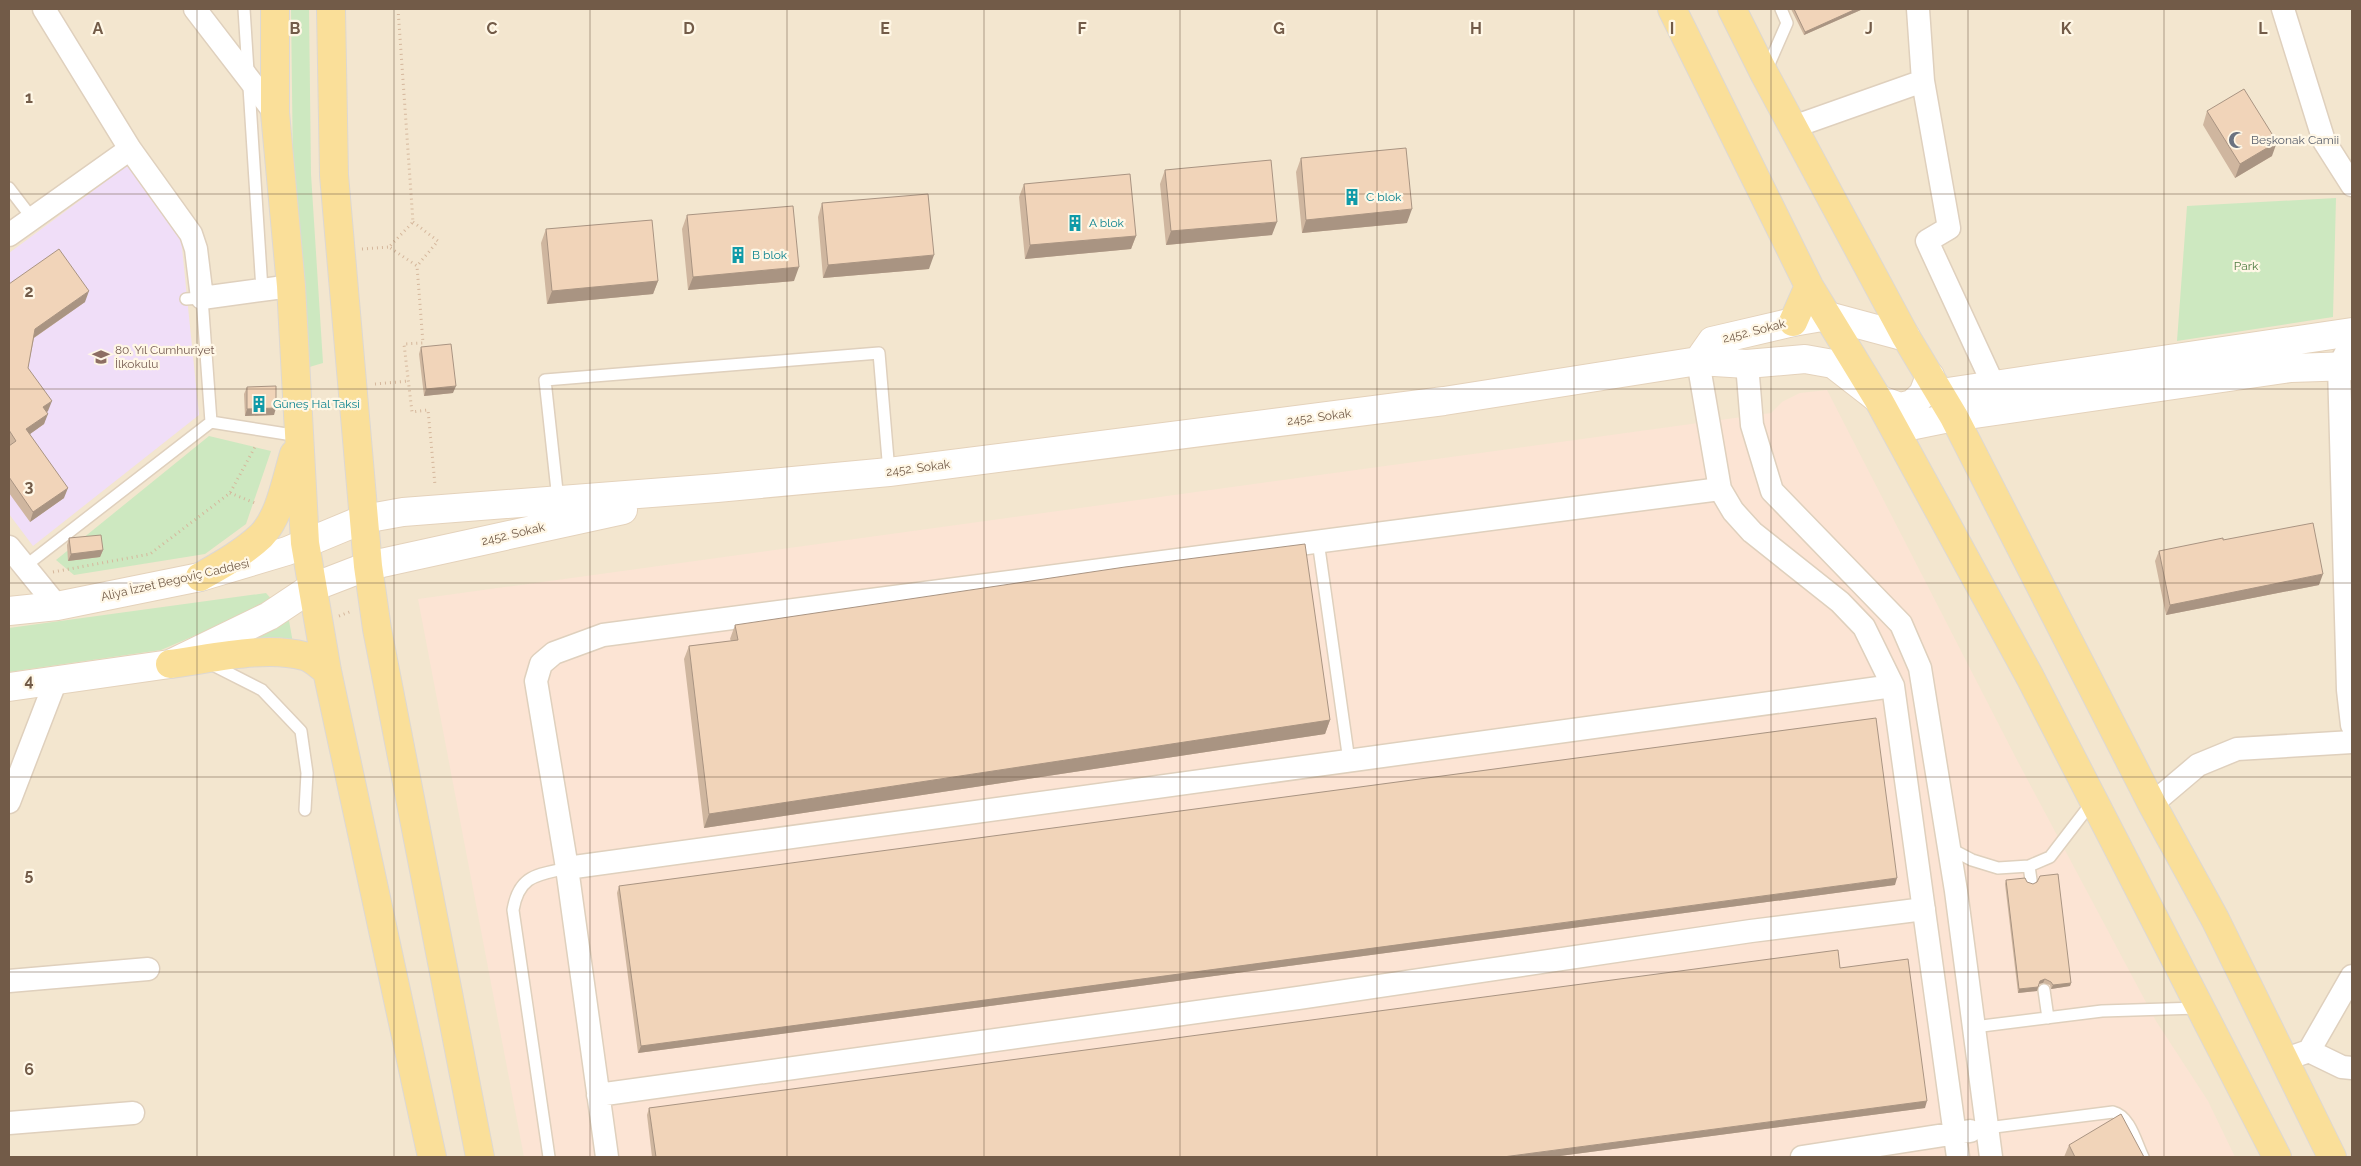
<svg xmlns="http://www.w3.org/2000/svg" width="2361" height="1166" font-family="Raleway,sans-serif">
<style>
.residential{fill:#f3e6cf}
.commercial{fill:#fce4d4}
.education{fill:#f0def8}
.green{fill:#cde8c0}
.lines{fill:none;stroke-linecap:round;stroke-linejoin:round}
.lane-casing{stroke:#dfd0bd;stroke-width:14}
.street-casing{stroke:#dfd0bd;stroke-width:25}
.secondary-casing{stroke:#e4d2bb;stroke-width:30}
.primary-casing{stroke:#ddd8d3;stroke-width:30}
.path{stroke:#d5b79c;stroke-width:3;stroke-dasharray:1 4;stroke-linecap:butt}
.lane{stroke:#fff;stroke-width:11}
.street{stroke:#fff;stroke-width:22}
.secondary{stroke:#fff;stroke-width:28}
.primary{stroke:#fadf99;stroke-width:28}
.wall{fill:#cfb69f}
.shaded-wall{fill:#a99482}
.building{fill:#f1d4b9;stroke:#a99482}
.grid{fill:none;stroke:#725b48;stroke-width:1;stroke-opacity:0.55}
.labels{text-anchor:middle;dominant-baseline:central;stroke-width:4.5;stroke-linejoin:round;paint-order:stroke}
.worship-label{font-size:12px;fill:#5b616d;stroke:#fff7e6;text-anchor:start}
.culture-label{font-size:12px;fill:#0d838f;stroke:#fff7e6;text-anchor:start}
.park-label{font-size:12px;fill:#507d43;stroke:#fff7e6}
.street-label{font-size:12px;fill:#725b48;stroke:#fff7e6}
.education-label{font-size:12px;fill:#785e54;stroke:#fff7e6;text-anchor:start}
.grid-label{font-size:16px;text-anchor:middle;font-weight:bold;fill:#725b48;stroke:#fff7e6;stroke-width:4.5;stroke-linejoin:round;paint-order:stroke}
</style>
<rect width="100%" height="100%" fill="#fcf4e1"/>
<path class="residential" d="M9,9H2352V1157H9Z"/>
<path class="commercial" d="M1827,390L2017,760L2156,1021L2208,1101L2235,1157H524L418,599L1771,413L1782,402L1800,393Z"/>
<path class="education" d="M128,165L181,238L199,415L33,546L9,514V253Z"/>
<path class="green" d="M291,9H309L311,174L323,363L306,368L293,171Z
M2336,198L2333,317L2177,341L2187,206Z
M209,436L271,451L246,524L205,554L74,575L56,560Z
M266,593L274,602L161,650L9,672V628Z
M288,615L293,643L228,646Z"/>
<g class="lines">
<g class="lane-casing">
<path id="lane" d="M244,9L262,290
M1766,71L1787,23L1781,9
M9,188L32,218
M186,299L202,298L211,422
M558,500L545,380L879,353L889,472
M1318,541L1349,761
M24,567L211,422L299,436
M209,663L262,690L301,731L307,773L305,810
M1949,848L1972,860L1998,868L2029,866L2050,857L2093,801
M2029,866L2031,880
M2044,990L2048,1018
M1974,1027L2102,1011L2198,1008
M1987,1128L2113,1112C2130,1116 2136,1143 2143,1157
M549,1157L513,910C519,875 537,875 567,868"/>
</g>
<g class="street-casing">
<path id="street" d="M44,9L130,149L191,234L196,249L202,298L291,286
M195,9L275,113
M1918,9L1923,81L1949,228L1927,241L1994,386
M2283,9L2324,141L2352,185
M1793,127L1923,81
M9,235L130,149
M2352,341L2339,366L2348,690L2352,725
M1698,361L1720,489L1733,511L1752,532L1840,602L1864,627L1893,686L1958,1157
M1747,364L1752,425L1772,491L1901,624L1920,668L1956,891L1991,1157
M9,547L57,606
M9,802L56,680
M2152,804L2198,765L2237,749L2352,742
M567,868L1893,686
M9,981L148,969
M2309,1051L2342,1067L2352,1068
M2286,1059L2309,1051L2352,976
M598,1095L1298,998L1751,931L1924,909
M9,1123L133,1113
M607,1157L567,868L536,681L541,664L554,653L603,635L1720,489
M1802,1157L1970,1131"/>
</g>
<g class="secondary-casing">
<path id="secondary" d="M1698,361L1712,341L1793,322L1828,316L1906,337
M1941,393L2352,332
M1895,429L1954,417L2291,368L2352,366
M9,611L57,606L200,577L287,551L364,519L403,512L717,488L889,472L1444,401L1698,361L1747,364L1805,359L1833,364L1878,399L1900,407L1912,404L1923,394L1930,376
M9,687L170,664L269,616L311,588L368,566L623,510"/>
</g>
<g class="primary-casing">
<path id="primary" d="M275,9V113L291,286L305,543L327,671L432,1157
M331,9L334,175L368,566L377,629L480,1157
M1672,9L1809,286L1878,399L2030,677L2277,1157
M1732,9L1765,75L1906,337L1954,417L2152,804L2215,919L2332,1157
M1793,322L1809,286
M200,577C221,565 243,553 261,536C280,517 286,480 294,454
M170,664C210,659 265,645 304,656C312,658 320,666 327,671"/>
</g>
<path class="path" d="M398,9L413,222L389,247L417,266L423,343L404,344L412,412L428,410L435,485
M413,222L438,241L417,266
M362,249L389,247
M375,384L409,381
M230,493L255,503
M53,572L150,554L230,493L256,445
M339,616L352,611"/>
<use href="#lane" class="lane"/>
<use href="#street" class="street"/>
<use href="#secondary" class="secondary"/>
<use href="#primary" class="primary"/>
</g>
<path class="wall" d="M1791,9H1863L1804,35Z
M2207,111L2272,156L2235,178L2203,125Z
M1301,158L1407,223L1302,233L1296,172Z
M1165,170L1272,235L1166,245L1160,184Z
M1024,184L1136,236L1131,249L1025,259L1019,197Z
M822,203L929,269L823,278L818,217Z
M687,215L794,281L688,290L682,229Z
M546,229L658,281L653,294L547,304L541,243Z
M9,284L85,302L34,338L28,368L48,411L47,412L44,424L30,434L64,498L30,522L9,493Z
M421,347L453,393L424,396L419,354Z
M247,387L274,415L245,416L244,394Z
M69,538L103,550L100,557L68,561L67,545Z
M2223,540L2319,585L2166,615L2155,561L2159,551Z
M735,625L1330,720L1325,734L704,828L684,659L689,646L731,641L730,639Z
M2006,880L2027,882L2071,983L2070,986L2051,989L2050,985L2043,983L2039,984L2037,991L2018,993L2005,884Z
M1895,885L638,1053L617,893L619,886Z
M1840,968L1925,1108L1552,1157H652L647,1115L649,1108Z
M2069,1145L2144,1157H2064Z"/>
<path class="shaded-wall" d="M1856,9H1863L1804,35L1805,32Z
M2277,142L2272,156L2235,178L2240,164Z
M1412,209L1407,223L1302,233L1306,220Z
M1277,222L1272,235L1166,245L1171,231Z
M1136,236L1131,249L1025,259L1030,245Z
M934,255L929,269L823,278L828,265Z
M799,267L794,281L688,290L693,277Z
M658,281L653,294L547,304L552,291Z
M89,291L85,302L32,339L35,329Z
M456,386L453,393L424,396L426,389Z
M52,401L48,411L39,417L43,407Z
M276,408L274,415L245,416L247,409Z
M48,414L44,424L23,439L26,429Z
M68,488L64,498L30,522L33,512Z
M103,550L100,557L68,561L71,554Z
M2323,574L2319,585L2166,615L2170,605Z
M1330,720L1325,734L704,828L709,814Z
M1897,878L1895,885L638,1053L641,1046Z
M2045,979L2043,983L2039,984L2040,981Z
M2071,983L2070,986L2051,989L2053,985Z
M2038,987L2037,991L2018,993L2019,989Z
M1927,1101L1925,1108L1552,1157H1503Z"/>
<path class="building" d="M1794,9H1856L1805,32Z
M2244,89L2277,142L2240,164L2207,111Z
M1406,148L1412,209L1306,220L1301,158Z
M1271,160L1277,222L1171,231L1165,170Z
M1130,174L1136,236L1030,245L1024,184Z
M928,194L934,255L828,265L822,203Z
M793,206L799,267L693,277L687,215Z
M652,220L658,281L552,291L546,229Z
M59,249L89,291L35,329L28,368L52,401L43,407L48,414L26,429L68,488L33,512L9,477V446L16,441L9,430V284Z
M451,344L456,386L426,389L421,347Z
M276,386V408L247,409V387Z
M2313,523L2323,574L2170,605L2159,551L2223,538V540Z
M101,535L103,550L71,554L69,538Z
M1305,544L1330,720L709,814L689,646L738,640L735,625L1125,567Z
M1876,718L1897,878L641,1046L619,886Z
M2058,874L2071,983L2053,985L2051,982L2045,979L2040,981L2038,987L2019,989L2006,880L2025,878L2027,882L2033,884L2037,882L2040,876Z
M1838,950L1840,968L1908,959L1927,1101L1503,1157H656L649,1108Z
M2121,1114L2144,1157H2075L2069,1145Z"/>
<path class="grid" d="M197,9V1157M394,9V1157M590,9V1157M787,9V1157M984,9V1157M1180,9V1157M1377,9V1157M1574,9V1157M1771,9V1157M1968,9V1157M2164,9V1157M9,194H2352M9,389H2352M9,583H2352M9,777H2352M9,972H2352"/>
<defs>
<g id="mosque-bare" transform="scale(1.35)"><path d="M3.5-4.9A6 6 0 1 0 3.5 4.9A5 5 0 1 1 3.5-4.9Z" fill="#6b7280" stroke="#fff7e6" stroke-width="2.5" paint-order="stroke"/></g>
<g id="building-bare" transform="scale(1.35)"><path d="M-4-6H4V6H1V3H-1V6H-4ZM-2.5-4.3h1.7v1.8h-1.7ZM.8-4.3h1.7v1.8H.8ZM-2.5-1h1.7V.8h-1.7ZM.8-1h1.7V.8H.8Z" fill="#0f9aa8" stroke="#fff7e6" stroke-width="2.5" paint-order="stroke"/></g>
<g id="school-bare" transform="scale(1.35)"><path d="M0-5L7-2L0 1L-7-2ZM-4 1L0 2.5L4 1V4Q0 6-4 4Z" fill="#8d6e63" stroke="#fff7e6" stroke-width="2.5" paint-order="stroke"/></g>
</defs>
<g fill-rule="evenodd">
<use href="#mosque-bare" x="2237" y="140"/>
<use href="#building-bare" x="1352" y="197"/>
<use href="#building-bare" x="1075" y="223"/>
<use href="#building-bare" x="738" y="255"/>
<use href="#school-bare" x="101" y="357"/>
<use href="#building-bare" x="259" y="404"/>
</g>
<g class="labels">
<g class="worship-label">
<text x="2251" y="140">Beşkonak Camii</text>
</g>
<g class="culture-label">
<text x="1366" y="197">C blok</text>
<text x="1089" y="223">A blok</text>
<text x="752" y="255">B blok</text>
<text x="273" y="404">Güneş Hal Taksi</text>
</g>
<g class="park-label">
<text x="2246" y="266">Park</text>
</g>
<g class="street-label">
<text transform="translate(1754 331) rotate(-14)">2452. Sokak</text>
<text transform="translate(1319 417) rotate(-7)">2452. Sokak</text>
<text transform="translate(918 468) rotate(-7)">2452. Sokak</text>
<text transform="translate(513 534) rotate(-13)">2452. Sokak</text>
<text transform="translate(175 580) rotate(-13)">Aliya İzzet Begoviç Caddesi</text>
</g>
<g class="education-label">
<text x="115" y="350">80. Yıl Cumhuriyet<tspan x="115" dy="14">İlkokulu</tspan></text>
</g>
</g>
<g class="grid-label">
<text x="98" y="34">A</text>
<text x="295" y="34">B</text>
<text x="492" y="34">C</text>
<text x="689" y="34">D</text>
<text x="885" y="34">E</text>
<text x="1082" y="34">F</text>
<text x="1279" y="34">G</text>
<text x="1476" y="34">H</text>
<text x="1672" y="34">I</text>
<text x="1869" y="34">J</text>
<text x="2066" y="34">K</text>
<text x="2263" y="34">L</text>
<text x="29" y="103">1</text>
<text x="29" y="297">2</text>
<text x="29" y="492">3</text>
<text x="29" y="686">4</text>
<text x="29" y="880">5</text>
<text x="29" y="1075">6</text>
</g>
<rect width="2361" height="1166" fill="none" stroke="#725b48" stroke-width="20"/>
</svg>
